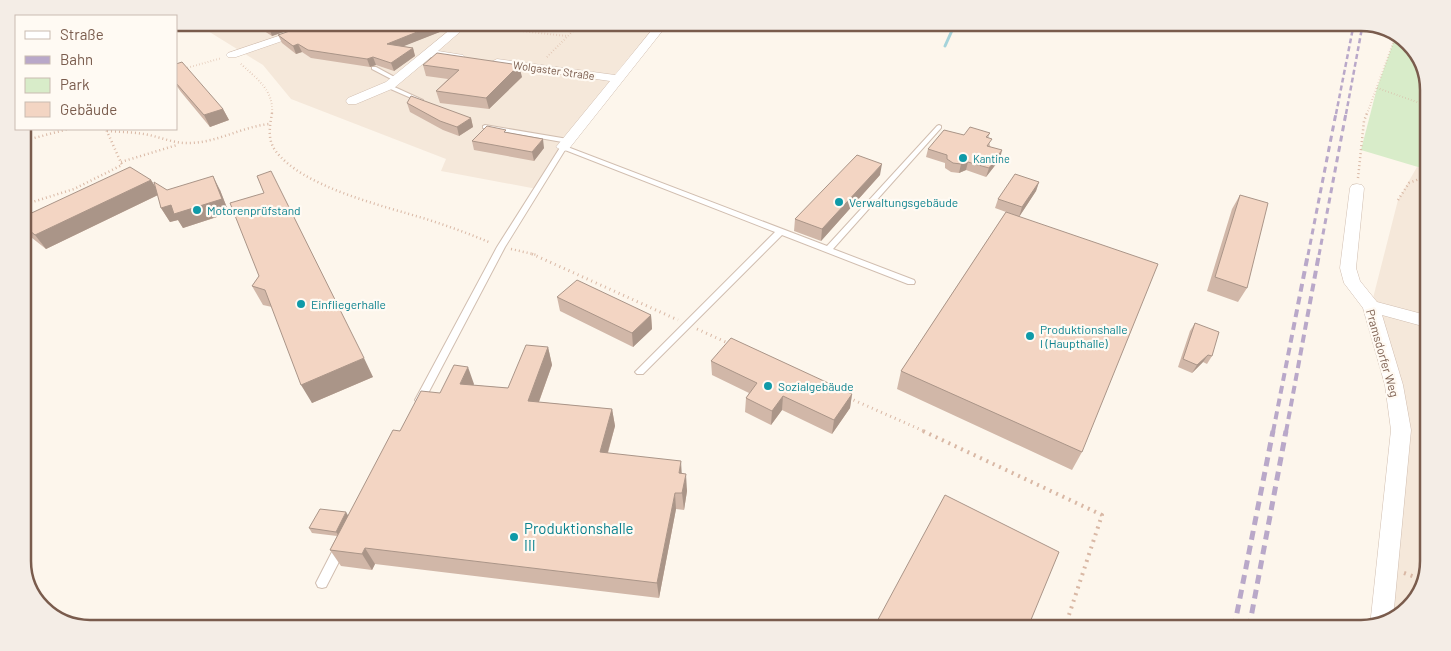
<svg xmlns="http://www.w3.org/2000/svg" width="1451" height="651" font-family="Barlow,sans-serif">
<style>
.residential{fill:#f5e8da}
.green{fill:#d8ecc9}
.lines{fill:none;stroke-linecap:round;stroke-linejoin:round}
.stream{stroke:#a5d3da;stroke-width:3}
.service-casing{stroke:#d1beb0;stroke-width:2}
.minor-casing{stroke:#d1beb0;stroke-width:1}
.path-far3{stroke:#d9b8a5;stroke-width:2;stroke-dasharray:0.5 2.5;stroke-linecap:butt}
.path-far2{stroke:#d9b8a5;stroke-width:2.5;stroke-dasharray:1 3;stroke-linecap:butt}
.path-far1{stroke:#d9b8a5;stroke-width:3;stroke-dasharray:1 4;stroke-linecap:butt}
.path{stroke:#d9b8a5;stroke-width:4;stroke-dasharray:2 5;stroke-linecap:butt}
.service{fill:#fff;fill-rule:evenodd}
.minor{fill:#fff;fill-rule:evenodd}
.rail-far3{stroke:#b9a8c9;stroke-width:2.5;stroke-dasharray:5 3;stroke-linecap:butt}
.rail-far2{stroke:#b9a8c9;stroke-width:3;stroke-dasharray:6 4.5;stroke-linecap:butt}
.rail-far1{stroke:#b9a8c9;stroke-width:4;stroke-dasharray:8 5;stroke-linecap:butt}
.rail{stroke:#b9a8c9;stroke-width:5;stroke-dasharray:9 6;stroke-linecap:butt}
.wall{fill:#d1b7a8}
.shaded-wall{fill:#aa9588}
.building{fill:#f3d5c3;stroke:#aa9588}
.culture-dot{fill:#0f9aa8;stroke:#fffaf3;stroke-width:2}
.labels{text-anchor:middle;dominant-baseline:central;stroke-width:4.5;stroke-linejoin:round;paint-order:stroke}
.far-street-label{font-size:11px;fill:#7a5c4d;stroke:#fffaf3}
.far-culture-label{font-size:11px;fill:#0d838f;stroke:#fffaf3;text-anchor:start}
.culture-label{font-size:12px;fill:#0d838f;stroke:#fffaf3;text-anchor:start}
.street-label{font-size:12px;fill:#7a5c4d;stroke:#fffaf3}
.near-culture-label{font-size:15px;fill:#0d838f;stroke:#fffaf3;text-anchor:start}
.rim{fill:none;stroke:#7a5c4d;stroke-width:2.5}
</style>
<rect width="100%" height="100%" fill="#fdf6ec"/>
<path class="residential" d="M176,23L662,25L563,147L537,189L441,171L446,159L291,99L263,65L195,23L176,30Z
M1417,167L1428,170L1423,587L1398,617L1381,623L1401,430L1371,306L1398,200Z"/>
<path class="green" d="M1396,35L1417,52L1428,86V170L1361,150L1377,88Z"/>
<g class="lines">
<path class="stream" d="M945,46L954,26"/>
<g class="service-casing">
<path id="service" d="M372,67H376L400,80L395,81L372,69Z
M386,85H390L423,100L418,101L386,87Z
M485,125L568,139L571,141L568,143L483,128V126Z
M939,125L941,126V128L833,249L914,280L915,282L914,284H908L782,235L643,374H637L635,372L775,232L565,150L505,247L423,403H417L415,400L497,247L561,146H565L827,246L937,126Z
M340,543L344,544L346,548L344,552L326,587L322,588L318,587L316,583L318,579L336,544Z"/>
</g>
<g class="minor-casing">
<path id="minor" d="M317,23H334L236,57H228L226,55L228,53Z
M457,24H469L438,51L463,55L465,57L463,59L431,57L394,88L356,104H348L346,101L348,98L386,82Z
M656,25H667L568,150L563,151L556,147L610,81L497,65L491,62L497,59L615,75Z
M1357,184L1362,185L1364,188L1356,268L1360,281L1377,302L1426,315V327L1382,315L1403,385L1411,430L1393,619L1370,626L1391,430L1385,385L1363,308L1344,283L1340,268L1350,188L1352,185Z"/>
</g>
<path class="path-far3" d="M476,26L567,36
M512,30L518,24
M547,57L580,24
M241,64C257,79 274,90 272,114
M176,71L222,58
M1377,88L1428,106
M1367,114L1396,35"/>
<path class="path-far2" d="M272,113C270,125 267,139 275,150C301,187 384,206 426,219C448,226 470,234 491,243
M107,131C121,132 135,132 149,135C163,138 176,144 191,143C218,142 242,127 269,124
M23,141L68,129
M121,162L177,145
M1358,178L1364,121L1367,113
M1398,200L1409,183L1427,176
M23,205L74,189L122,165L106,129
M511,249L537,255"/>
<path class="path-far1" d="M532,254L678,320
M697,329L730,344
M849,398L926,432"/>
<path class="path" d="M923,431L1102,515L1065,627
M1404,573L1423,580"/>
<use href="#service" class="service"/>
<use href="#minor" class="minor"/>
<path class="rail-far3" d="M1336,114L1353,28
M1346,114L1362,28"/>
<path class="rail-far2" d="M1308,255L1336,113
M1319,255L1346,113"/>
<path class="rail-far1" d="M1273,432L1308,254
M1286,432L1319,254"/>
<path class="rail" d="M1234,628L1273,431
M1249,628L1286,431"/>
</g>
<path class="wall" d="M259,23H310L272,36L261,29Z
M450,28L403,46L413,48L415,56L394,71L376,65L370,67L311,58L302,52L296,54L282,43L278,35Z
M176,64L223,109L229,120L210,127L181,92L176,85Z
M423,65L522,77L489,109L440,103L436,91L448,79L426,76Z
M407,103L471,118L473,127L459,136L443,130L410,112Z
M507,133L544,148L534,161L474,150L472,141Z
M990,133L988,138L990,146L1000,159L986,177L966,170L959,173L951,172L945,168V163L926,157L928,149L964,135Z
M880,175L821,241L794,231L795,219Z
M151,180L156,188L167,190H220L229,213L183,228L178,220L170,222L161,208L158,195L46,249L27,234L23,228V217Z
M1039,182L1036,191L1019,217L1082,452L1072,470L897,389L901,371L1006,212L995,208L998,199Z
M1240,195L1247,288L1238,302L1207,291L1232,209Z
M259,276L373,377L312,403L272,307L263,305L252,286Z
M557,297L651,315L652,329L633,347L560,311Z
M1195,323L1212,356L1207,364L1203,362L1192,373L1178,367L1190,331Z
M548,347L552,365L539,402L612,409L615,426L608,453L682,473L687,491L684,510L676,509L659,598L375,564L372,570L341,566L330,550L337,536L312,533L309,528L348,515L400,431L440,393L474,384L473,385L508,388Z
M711,361L852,394L850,408L832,434L782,410L771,425L745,412L746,398L749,393L712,375Z
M1425,442V461L1420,460L1421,446Z
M1424,481V507L1419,505V486Z"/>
<path class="shaded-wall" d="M284,23H310L272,36L269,28Z
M437,24H454L450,28L389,52L387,44Z
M298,44L302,52L296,54L293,46Z
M413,48L415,56L394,71L391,63Z
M373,57L376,65L370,67L367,59Z
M519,65L522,77L489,109L486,98Z
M223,109L229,120L210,127L204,115Z
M471,118L473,127L459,136L457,127Z
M543,139L544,148L534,161L532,152Z
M1002,150L1000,159L986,177L989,168Z
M968,162L966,170L959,173L961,164Z
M882,164L880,175L821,241L822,229Z
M213,176L220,190L229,213L183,228L178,220L170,222L161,208L171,205Z
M151,180L160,194L46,249L35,235Z
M1039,182L1036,191L1019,217L1022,207Z
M651,315L652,329L633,347L632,333Z
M548,347L552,365L533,418L528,401Z
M1208,355L1203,362L1192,373L1197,365Z
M364,358L373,377L312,403L301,385Z
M468,367L474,384L466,401L460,384Z
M852,394L850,408L832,434L834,420Z
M783,396L782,410L771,425L772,411Z
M612,409L615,426L603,469L600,452Z
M681,461L682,478L679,473Z
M686,474L687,491L684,510L682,493Z
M675,493L676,509L659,598L657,583Z
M346,512L349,517L339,536L336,532Z
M365,548L375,564L372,570L362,554Z"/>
<path class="building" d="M261,23H284L269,28Z
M313,23L437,24L387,44L413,48L391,63L373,57L367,59L308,50L298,44L293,46L278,35Z
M437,53L519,65L486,98L436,91L459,70L423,65Z
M182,62L223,109L204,115L176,83V64Z
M411,96L471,118L457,127L440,121L407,103Z
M487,126L506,130L504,132L543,139L532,152L472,141Z
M970,127L990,133L986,137L992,139L987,146L1002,150L989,168L968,162L961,164L953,163L947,159V155L928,149L944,130L964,135Z
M857,155L882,164L822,229L795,219Z
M130,167L151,180L35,235L23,225V217Z
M271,171L364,358L301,385L265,290L252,286L259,276L230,203L264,193L257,176Z
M1015,174L1039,182L1022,207L998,199Z
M213,176L222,199L174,214L171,205L161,208L154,182L167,190Z
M1240,195L1268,203L1247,288L1215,277Z
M1006,212L1158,264L1082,452L901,371Z
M577,280L651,315L632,333L557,297Z
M1195,323L1219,332L1212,356L1208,355L1197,365L1183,359Z
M731,338L852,394L834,420L783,396L772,411L746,398L757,383L711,361Z
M526,345L548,347L528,401L612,409L600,452L681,461L679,473L686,474L682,493H675L657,583L365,548L362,554L330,550L393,430L400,431L421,391L440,393L454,365L468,367L460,384L508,388Z
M945,495L1059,552L1028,627H874Z
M320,509L346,512L336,532L309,528Z"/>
<g class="culture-dot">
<circle cx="963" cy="158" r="5"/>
<circle cx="839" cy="202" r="5"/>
<circle cx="197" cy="210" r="5"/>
<circle cx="301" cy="304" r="5"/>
<circle cx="1030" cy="336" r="5"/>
<circle cx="768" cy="386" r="5"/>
<circle cx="514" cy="537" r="5"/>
</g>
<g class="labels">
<g class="far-street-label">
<text transform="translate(554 70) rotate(8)">Wolgaster Straße</text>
</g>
<g class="far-culture-label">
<text x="973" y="158">Kantine</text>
</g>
<g class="culture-label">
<text x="849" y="202">Verwaltungsgebäude</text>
<text x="207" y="210">Motorenprüfstand</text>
<text x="311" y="304">Einfliegerhalle</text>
<text x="1040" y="329">Produktionshalle<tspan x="1040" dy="14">I (Haupthalle)</tspan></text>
<text x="778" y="386">Sozialgebäude</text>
</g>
<g class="street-label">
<text transform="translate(1383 353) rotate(74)">Pramsdorfer Weg</text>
</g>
<g class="near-culture-label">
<text x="524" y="528">Produktionshalle<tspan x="524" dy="17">III</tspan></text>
</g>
</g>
<path d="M0 0H1451V651H0ZM90 31H1361A59 59 0 0 1 1420 90V561A59 59 0 0 1 1361 620H90A59 59 0 0 1 31 561V90A59 59 0 0 1 90 31Z" fill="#f4ede6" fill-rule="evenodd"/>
<path class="rim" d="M90 31H1361A59 59 0 0 1 1420 90V561A59 59 0 0 1 1361 620H90A59 59 0 0 1 31 561V90A59 59 0 0 1 90 31Z"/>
<rect x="15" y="15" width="162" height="115" fill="#fffaf3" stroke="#cabbb1"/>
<rect x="25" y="31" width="25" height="8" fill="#ffffff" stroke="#cabbb1"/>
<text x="60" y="40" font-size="15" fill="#7a5c4d">Straße</text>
<rect x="25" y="56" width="25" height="8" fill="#b9a8c9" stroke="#cabbb1"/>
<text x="60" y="65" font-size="15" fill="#7a5c4d">Bahn</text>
<rect x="25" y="78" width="25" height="15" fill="#d8ecc9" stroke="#cabbb1"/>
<text x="60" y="90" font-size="15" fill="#7a5c4d">Park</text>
<rect x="25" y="102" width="25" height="15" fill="#f3d5c3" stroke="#cabbb1"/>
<text x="60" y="115" font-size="15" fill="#7a5c4d">Gebäude</text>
</svg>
